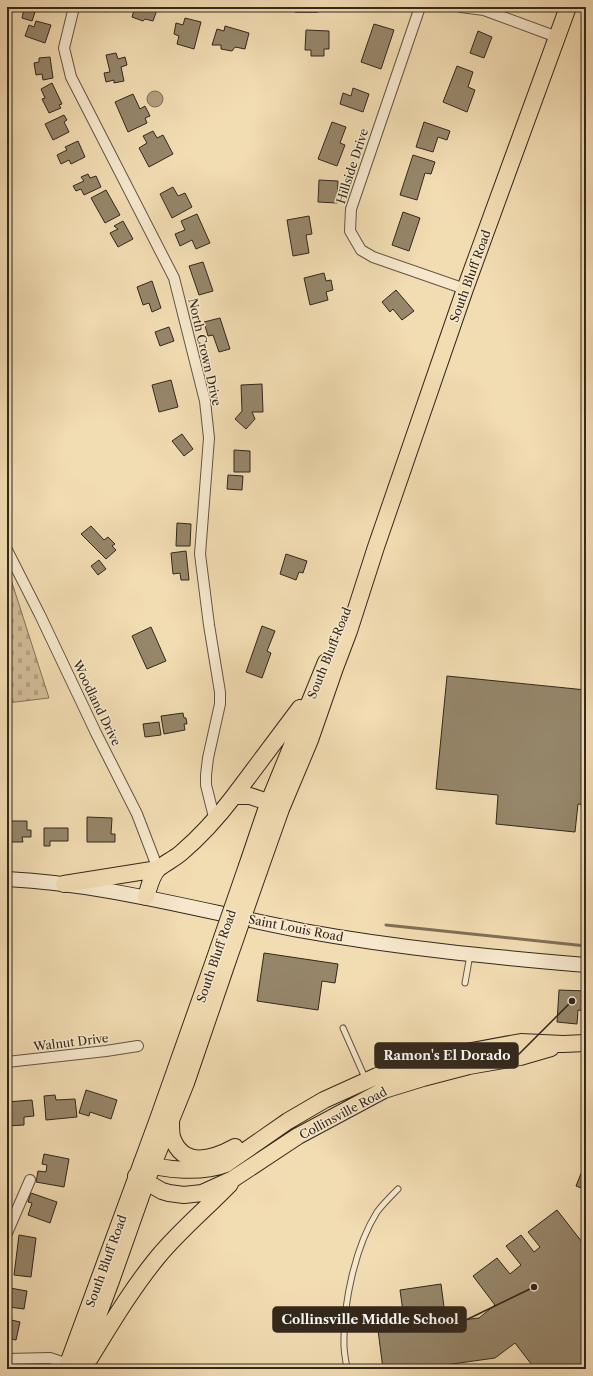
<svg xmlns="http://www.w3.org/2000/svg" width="593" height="1376" font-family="'Libre Caslon Text',serif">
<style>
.cemetery{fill:url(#cemetery-stones);stroke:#82725a}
.water{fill:#b19f7f;stroke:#7f6f57}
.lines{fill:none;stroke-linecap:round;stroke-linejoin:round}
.stream{stroke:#7f6f57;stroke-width:3}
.building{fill:#96866a;stroke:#33281c}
.lane-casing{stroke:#635542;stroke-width:7}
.street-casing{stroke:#635542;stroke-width:12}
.secondary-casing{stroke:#33281c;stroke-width:16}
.primary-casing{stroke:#33281c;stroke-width:18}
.lane{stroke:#f7e8cd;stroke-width:5}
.street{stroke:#f7e8cd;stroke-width:10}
.secondary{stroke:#f7e8cd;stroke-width:14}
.primary{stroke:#f2dcb2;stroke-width:16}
.primary-bridge-casing{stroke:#33281c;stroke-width:18;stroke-linecap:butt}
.primary-bridge{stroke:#f2dcb2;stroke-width:16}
.labels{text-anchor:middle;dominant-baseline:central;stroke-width:3;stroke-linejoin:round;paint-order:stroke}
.street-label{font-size:12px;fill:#33281c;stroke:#f7e8cd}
.leader{fill:none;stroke:#33281c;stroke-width:1.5}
.callout-dot{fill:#33281c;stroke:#f7e8cd;stroke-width:1.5}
.callout{fill:#33281c;stroke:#33281c;stroke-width:1.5}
.callout-label{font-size:13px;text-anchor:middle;font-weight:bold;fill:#fff}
</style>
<defs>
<pattern id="cemetery-stones" width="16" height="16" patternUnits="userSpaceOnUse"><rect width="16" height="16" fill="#d2bd98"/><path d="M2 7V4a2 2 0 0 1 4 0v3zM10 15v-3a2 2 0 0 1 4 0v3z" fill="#b5a282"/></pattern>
</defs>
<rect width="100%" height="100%" fill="#f2dcb2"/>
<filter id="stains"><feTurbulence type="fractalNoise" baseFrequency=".005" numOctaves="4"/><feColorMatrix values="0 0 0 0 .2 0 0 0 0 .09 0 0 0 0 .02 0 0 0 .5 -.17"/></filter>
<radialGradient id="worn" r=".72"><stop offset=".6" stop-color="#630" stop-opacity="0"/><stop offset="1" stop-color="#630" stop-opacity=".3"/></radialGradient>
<path class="cemetery" d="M7,567L49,698L7,703Z"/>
<path class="water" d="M147 99a8 8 0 1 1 16 0a8 8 0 1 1-16 0Z"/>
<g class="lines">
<path class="stream" d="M386,925L586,946"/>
</g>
<path class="building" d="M100,7H114L113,10L108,9L106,12L99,9Z
M135,7H158L153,21L145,19L143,21L132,17Z
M24,9L35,12L32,21L22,18Z
M185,18L201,22L194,49L177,44L179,36L174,34L176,23L183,25Z
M36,21L51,25L45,43L25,36L29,25L34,27Z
M374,24L394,30L381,69L361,62Z
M225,26L249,33L245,49L235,47L232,51L221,49V45H212L217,29L224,31Z
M306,30L329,31V49H324V56H311V50H305Z
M478,31L492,37L484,58L470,53Z
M116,53L118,59L125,57L127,65L121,67L124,81L114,83V80L106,82L104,73L110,72L106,55Z
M50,57L53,78L43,80L42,74L36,75L34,63L39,62V58Z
M457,66L473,72L468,87L475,90L467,112L443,102Z
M52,83L62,104L59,105L61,108L49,113L42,99L45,98L41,89Z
M353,88L369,94L363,112L340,104L343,93L351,96Z
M133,94L140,109L145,106L150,116L145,118L147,123L128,132L115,102Z
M64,115L67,120L64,122L69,132L53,140L45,124Z
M332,122L346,127L340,143L345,145L337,166L318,159Z
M424,122L450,131L447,140L438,137L433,152L416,147Z
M153,131L157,138L163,135L173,154L149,167L139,148L147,143L143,136Z
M78,141L85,157L71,164L69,160L61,164L57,155L67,150L65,147Z
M413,155L435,162L431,174L425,173L417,200L400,195Z
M88,174L90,178L96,176L101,187L84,195L81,189L76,191L73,186L84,181L81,177Z
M319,180L338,181L337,203L318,202Z
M173,187L178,196L185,193L192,207L172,218L160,194Z
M106,190L120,215L105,223L91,198Z
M403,212L420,218L409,251L392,245Z
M197,214L210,243L196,249L192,240L180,246L175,234L185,230L181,221Z
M309,216L312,234L306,235L309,253L293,256L287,220Z
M123,221L133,239L118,247L110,233L118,229L114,226Z
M203,262L213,291L199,295L189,266Z
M324,273L326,281L331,280L333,290L326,292L328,300L310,305L304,278Z
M152,281L161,308L152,312L149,303L143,305L137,287Z
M396,290L414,311L402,320L393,309L390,312L382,302Z
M220,318L230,349L219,352L213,335L208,336L204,322Z
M169,327L174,341L160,346L155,332Z
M171,380L178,407L159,412L152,385Z
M262,384L263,412H252L255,419L246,429L235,419L242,411L241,385Z
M182,434L193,449L184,456L172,441Z
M234,450L250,451V472H234Z
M228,475L243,476L242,490L227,489Z
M177,523L191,524L190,546H176Z
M91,526L104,540L108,537L115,544L112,546L116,550L106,559L81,534Z
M186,551L189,580H181L180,573L173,574L171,553Z
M286,554L307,561L303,573L299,572L296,580L280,574Z
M99,560L106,569L98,575L91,566Z
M262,626L275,631L267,651L271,653L262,678L246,672Z
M151,627L166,661L147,669L132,636Z
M447,676L586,690V805L578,804L575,832L496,824L498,795L436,789Z
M183,713L184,718H186L187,724H184L185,730L164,734L161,716Z
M159,722L161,735L145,737L143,724Z
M87,817L112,818L111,834H115V842H87Z
M11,821H27V830H31V837H22L23,842H11Z
M44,828H68V841H50V846H44Z
M264,953L338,964L335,983L322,981L318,1010L257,1001Z
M559,990L586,991V1011L578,1010L577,1024L557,1022Z
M86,1090L117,1100L111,1119L90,1112L89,1116L79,1113Z
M55,1095L56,1100L75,1099L77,1117L46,1120L44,1096Z
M32,1100L34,1116L24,1117V1125L7,1126V1102Z
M44,1154L69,1159L64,1187L36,1182L38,1171L46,1172L47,1165L42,1164Z
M586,1161V1190L576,1186Z
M31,1193L57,1202L50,1223L28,1215L32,1203L28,1202Z
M557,1210L582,1242L586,1239V1369H535L515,1343L495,1358L416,1369H383L378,1330L405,1326L400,1290L441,1284L446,1322L479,1318L495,1305L473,1276L497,1258L510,1274L521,1265L506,1246L521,1235L534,1252L540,1247L528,1232Z
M19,1235L36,1238L31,1277L14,1275Z
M10,1288L27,1291L24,1309L9,1307V1303L7,1302V1294H9Z
M7,1319L20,1322L16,1340L7,1338Z"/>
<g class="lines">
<g class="lane-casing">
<path id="lane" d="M465,983L470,955
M343,1028L366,1080
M347,1369C346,1361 344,1353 344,1345C343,1304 355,1247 377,1212C383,1204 391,1196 398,1189"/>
</g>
<g class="street-casing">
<path id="street" d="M74,7L64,48L71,77L174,278L205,401L209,438L200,554L209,625L220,692V704L208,758L206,775V785L215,821
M297,7H316
M420,7L351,209L350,231L361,250L373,257L465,289
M461,7L484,10L557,37
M7,550L40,615L96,733L137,814L158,869
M7,1062L106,1051L138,1046
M7,1233L30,1180
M7,1359L50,1358L68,1364"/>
</g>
<g class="secondary-casing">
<path id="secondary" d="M7,879C108,884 205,912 304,931C398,948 492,957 586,965"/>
</g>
<g class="primary-casing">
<path id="primary" d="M234,796L300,708
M247,866L268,804L326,662
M259,871L281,809L310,740L335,668L349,631L376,547L465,289L568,7
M64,884L158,869
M146,897C149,888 151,876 158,869C165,863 174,859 181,853C201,836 218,817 234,796H250L262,800L277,808
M171,1121C171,1126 171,1132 172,1137C183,1169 213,1159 235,1147
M142,1162C164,1171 203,1173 226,1164L288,1121L324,1100L377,1076L434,1058L521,1042L563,1044L586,1043
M136,1176L162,1191L169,1193L184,1195L202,1193L233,1179L298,1136L384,1090L423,1078L469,1066L520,1057L551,1048
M90,1358C111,1324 131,1290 157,1258C179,1231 206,1209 230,1184
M66,1369L158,1119L214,961
M78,1369L111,1281L146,1182L186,1083L228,960"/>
</g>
<use href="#lane" class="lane"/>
<use href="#street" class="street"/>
<use href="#secondary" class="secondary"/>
<use href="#primary" class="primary"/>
<g class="primary-bridge-casing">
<path id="primary-bridge" d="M228,960L259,871
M214,961L247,866"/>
</g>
<use href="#primary-bridge" class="primary-bridge"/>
</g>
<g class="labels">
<g class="street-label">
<text transform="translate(352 166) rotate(-72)">Hillside Drive</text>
<text transform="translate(470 276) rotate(-70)">South Bluff Road</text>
<text transform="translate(205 352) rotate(77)">North Crown Drive</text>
<text transform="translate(329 653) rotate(-68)">South Bluff Road</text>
<text transform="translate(97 703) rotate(64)">Woodland Drive</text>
<text transform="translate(296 928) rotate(11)">Saint Louis Road</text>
<text transform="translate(216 956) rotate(-71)">South Bluff Road</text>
<text transform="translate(71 1042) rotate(-7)">Walnut Drive</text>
<text transform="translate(343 1113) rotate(-28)">Collinsville Road</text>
<text transform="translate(106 1261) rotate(-70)">South Bluff Road</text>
</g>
</g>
<path class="leader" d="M572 1001L518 1055M534 1287L466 1320"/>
<g class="callout-dot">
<circle cx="572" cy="1001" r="4"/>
<circle cx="534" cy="1287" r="4"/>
</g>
<g class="callout">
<rect x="375" y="1043" width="143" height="25" rx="4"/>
<rect x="273" y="1307" width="193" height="25" rx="4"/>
</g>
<g class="callout-label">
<text x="447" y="1060">Ramon's El Dorado</text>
<text x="370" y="1324">Collinsville Middle School</text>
</g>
<rect width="593" height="1376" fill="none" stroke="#f2dcb2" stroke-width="24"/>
<rect x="8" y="8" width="577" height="1360" fill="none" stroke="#33281c" stroke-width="2"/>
<rect x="12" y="12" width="569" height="1352" fill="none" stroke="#33281c"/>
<rect width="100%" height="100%" filter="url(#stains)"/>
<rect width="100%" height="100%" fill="url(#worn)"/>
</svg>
